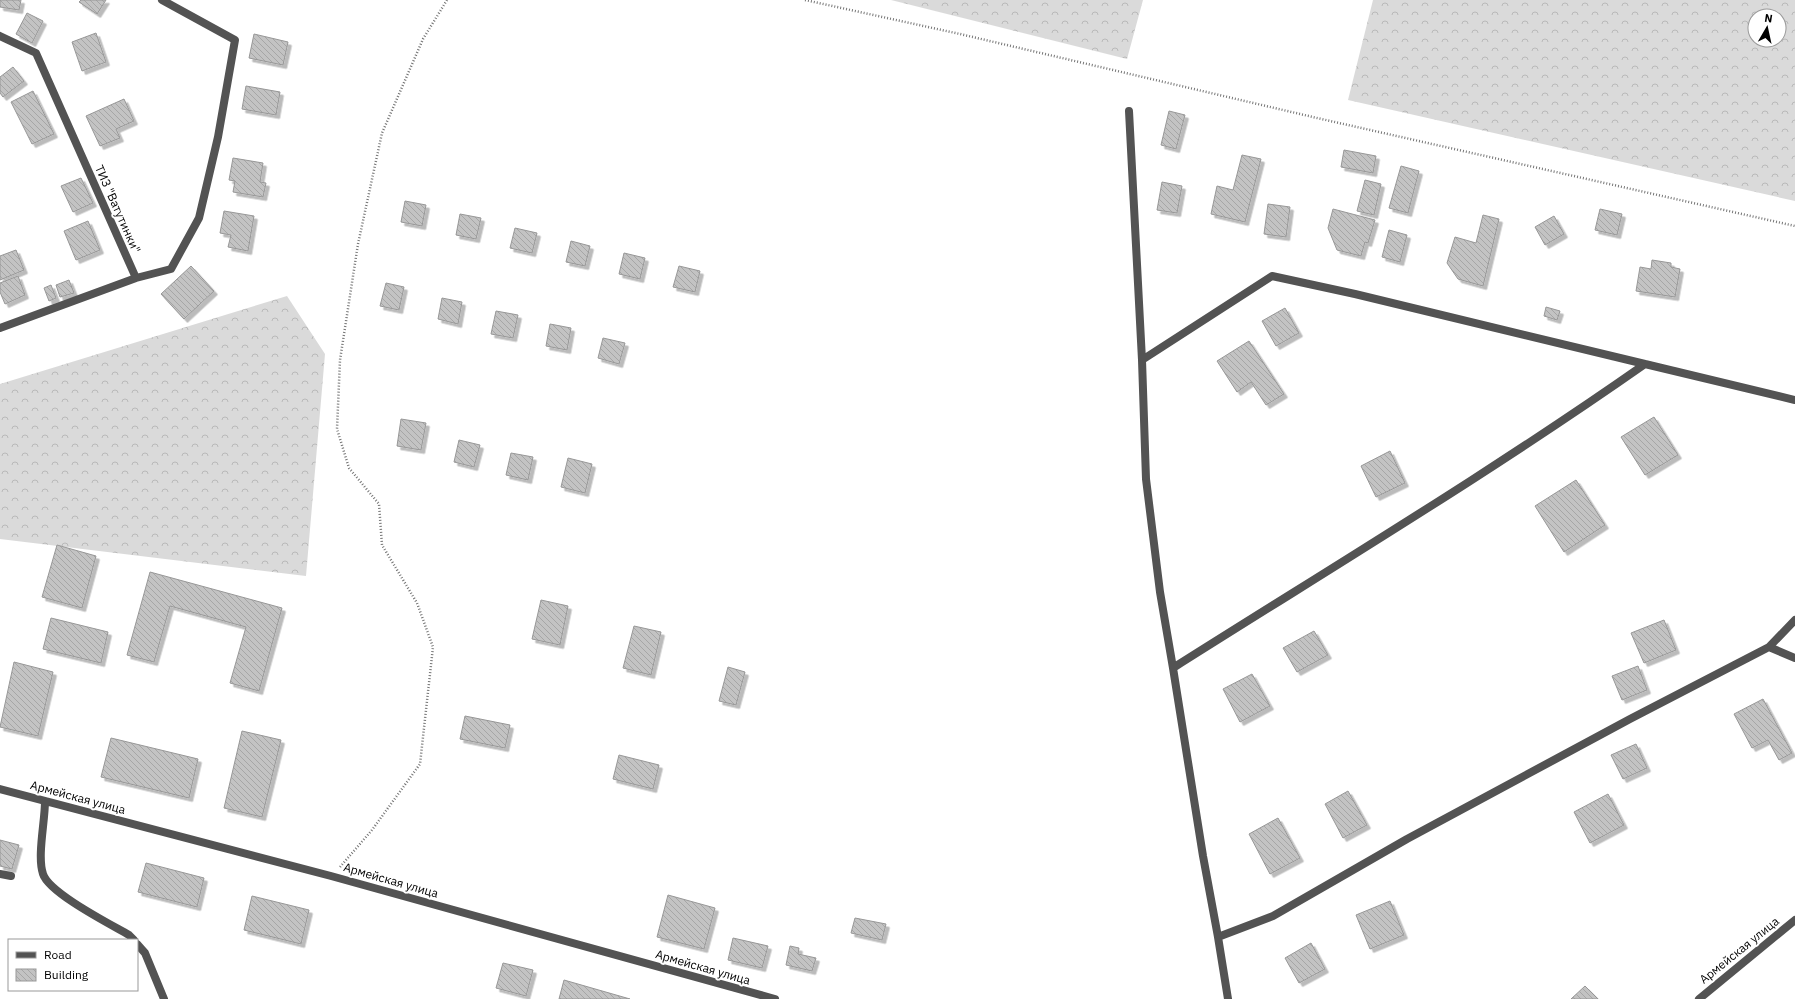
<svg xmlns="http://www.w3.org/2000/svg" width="1795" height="999" font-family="'IBM Plex Sans',sans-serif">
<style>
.forest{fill:url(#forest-crowns);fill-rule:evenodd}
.building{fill:url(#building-back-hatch);stroke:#979797;filter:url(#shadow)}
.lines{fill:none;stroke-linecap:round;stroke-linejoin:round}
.path{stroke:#757575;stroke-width:2.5;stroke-dasharray:1 2;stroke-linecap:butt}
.street{stroke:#535353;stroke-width:8}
.labels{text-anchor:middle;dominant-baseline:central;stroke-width:4;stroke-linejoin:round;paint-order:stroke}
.street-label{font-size:12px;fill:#000;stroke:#fff}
</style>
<defs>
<pattern id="forest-crowns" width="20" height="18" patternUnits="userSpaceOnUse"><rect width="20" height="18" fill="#dadada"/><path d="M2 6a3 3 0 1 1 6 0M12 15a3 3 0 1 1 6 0" fill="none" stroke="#b9b9b9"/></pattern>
<pattern id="building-back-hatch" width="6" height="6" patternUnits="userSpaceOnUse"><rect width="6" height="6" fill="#c3c3c3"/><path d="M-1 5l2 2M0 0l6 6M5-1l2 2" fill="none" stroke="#a6a6a6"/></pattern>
<filter id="shadow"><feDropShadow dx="3.5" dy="3.5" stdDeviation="0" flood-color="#0004"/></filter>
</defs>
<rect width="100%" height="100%" fill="#fff"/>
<path class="forest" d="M891,0H1143L1127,59Z
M1373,0H1795V201L1348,100ZM1755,16H1779V40H1755Z
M287,296L325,354L306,576L0,539V384Z"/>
<path class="building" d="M0,0H21L19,10L0,7Z
M81,0H106L97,14L79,2Z
M27,13L43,21L32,43L16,34Z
M96,33L106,62L82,71L72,42Z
M254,34L288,42L283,65L249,58Z
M13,67L24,81L3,97L0,93V77Z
M246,86L280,92L276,115L242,109Z
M33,91L54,134L32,144L11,102Z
M124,99L134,121L116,129L120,138L100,146L86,116Z
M1169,111L1185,115L1176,149L1161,145Z
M1344,150L1376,156L1373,173L1341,167Z
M1242,155L1261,159L1245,222L1211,214L1217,186L1233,190Z
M233,158L263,163L260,182L266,183L263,197L233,192L235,181L229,180Z
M1401,166L1419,171L1408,213L1389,208Z
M81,178L93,203L73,212L61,186Z
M1365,180L1381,184L1374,215L1357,211Z
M1162,182L1182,186L1177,213L1157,210Z
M405,201L426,205L422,226L401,222Z
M1268,204L1290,207L1286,237L1264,234Z
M1333,209L1375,220L1368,243L1365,242L1361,256L1337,250L1328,228Z
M1600,209L1622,214L1617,235L1595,230Z
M224,211L254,216L248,251L228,247L231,235L220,233Z
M460,214L481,218L476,239L456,235Z
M1483,215L1499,219L1483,286L1458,279L1447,263L1455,237L1476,243Z
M1554,216L1564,234L1545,245L1535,227Z
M88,221L100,250L76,260L64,231Z
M515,228L537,233L532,253L510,248Z
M1389,230L1407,235L1400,262L1382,257Z
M571,241L590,246L585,266L566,262Z
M16,250L24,270L0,280V256Z
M624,253L645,258L640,279L619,274Z
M1652,260L1671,263V267L1680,269L1675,297L1636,291L1640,267L1651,269Z
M191,266L214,291L184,319L161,294Z
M679,266L700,271L695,292L673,287Z
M18,276L25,295L5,304L0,292V283Z
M69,280L74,293L60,297L56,285Z
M386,283L404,287L399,310L380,306Z
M51,285L56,298L49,301L44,288Z
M442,298L462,302L458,324L438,319Z
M1546,307L1560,311L1557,320L1544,316Z
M1285,308L1299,333L1276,346L1262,321Z
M496,311L518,315L513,338L491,334Z
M550,324L571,328L567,350L546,346Z
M603,338L625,343L619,364L598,358Z
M1249,341L1284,394L1266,405L1251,382L1237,392L1217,361Z
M1654,417L1678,455L1645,475L1621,437Z
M401,419L426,423L421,450L397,446Z
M459,440L480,445L474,467L454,462Z
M1390,451L1405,483L1376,497L1361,466Z
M511,453L533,457L528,480L506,475Z
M568,458L592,464L585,493L561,487Z
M1576,480L1605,525L1564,552L1535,506Z
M57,545L96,556L82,608L42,597Z
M150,572L282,608L259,691L230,683L246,627L170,606L154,662L127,655Z
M541,600L568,606L560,645L532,639Z
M51,618L108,632L101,663L43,649Z
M1664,620L1676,650L1644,663L1631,633Z
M634,626L661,632L651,675L623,668Z
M1314,631L1328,655L1297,672L1283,648Z
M14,662L53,672L38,736L0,727Z
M1638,666L1647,690L1622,700L1612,676Z
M728,667L745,672L736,705L719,701Z
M1252,674L1270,706L1240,722L1223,689Z
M1763,699L1792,753L1779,760L1768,740L1752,748L1734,714Z
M465,716L510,725L505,748L460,739Z
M242,731L281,740L262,817L224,808Z
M111,738L198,759L189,798L101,777Z
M1636,744L1647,768L1623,779L1611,755Z
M619,755L659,765L653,789L613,779Z
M1348,791L1367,825L1343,838L1325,804Z
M1608,794L1624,825L1590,843L1574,812Z
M1278,818L1300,858L1270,874L1249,834Z
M0,840L19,845L12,869L0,866Z
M146,863L204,878L197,907L138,892Z
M668,895L715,908L704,949L657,937Z
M252,896L309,910L301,944L244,930Z
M1390,901L1404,935L1370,949L1356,915Z
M855,918L886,924L882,940L851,933Z
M733,938L768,946L762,968L728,960Z
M1311,943L1325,969L1299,983L1285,958Z
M790,946L799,948L798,954L816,958L812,971L786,965Z
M503,963L533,970L526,996L496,988Z
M564,980L630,999H559Z
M1585,986L1598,999H1571Z"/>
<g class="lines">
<path class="path" d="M805,0L960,34L1317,118L1795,226
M340,867L372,830L420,764L433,647L417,603L382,545L379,504L349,468L337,429L340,360L358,244L382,133L423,39L447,0"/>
<path class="street" d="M0,36L36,53L136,278L0,328
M1129,111L1142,360
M136,278L171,269L199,218L218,137L235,40L162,0
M1769,647L1795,620
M1173,668L1160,592L1146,479L1142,360L1272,276L1355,294L1645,364
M0,789L331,876L775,999
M45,801C45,822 37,856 43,874C49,893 110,924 129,935L134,940
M0,874L11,876
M1218,937L1203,856L1173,668C1331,568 1491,472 1645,364L1795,400
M137,944L145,953L164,999
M1228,999L1218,937L1273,916L1407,839L1630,719L1769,647L1795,658
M1699,999L1795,920"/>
</g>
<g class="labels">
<g class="street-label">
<text transform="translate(118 209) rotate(66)">ТИЗ "Ватутинки"</text>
<text transform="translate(78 797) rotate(15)">Армейская улица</text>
<text transform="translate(391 880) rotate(16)">Армейская улица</text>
<text transform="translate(1739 950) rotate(-39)">Армейская улица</text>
<text transform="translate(703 967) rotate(16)">Армейская улица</text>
</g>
</g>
<rect x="8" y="939" width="130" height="52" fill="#ffffff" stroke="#999999"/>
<rect x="16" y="952" width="20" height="6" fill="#535353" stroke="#999999"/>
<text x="44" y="959" font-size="12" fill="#000000">Road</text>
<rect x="16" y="969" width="20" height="12" fill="url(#building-back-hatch)" stroke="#999999"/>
<text x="44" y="979" font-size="12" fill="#000000">Building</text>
<g transform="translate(1767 28) rotate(9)"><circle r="19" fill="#ffffff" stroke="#999999"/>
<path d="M0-3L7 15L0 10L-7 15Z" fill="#000000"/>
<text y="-6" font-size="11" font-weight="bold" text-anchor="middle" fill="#000000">N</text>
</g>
</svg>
